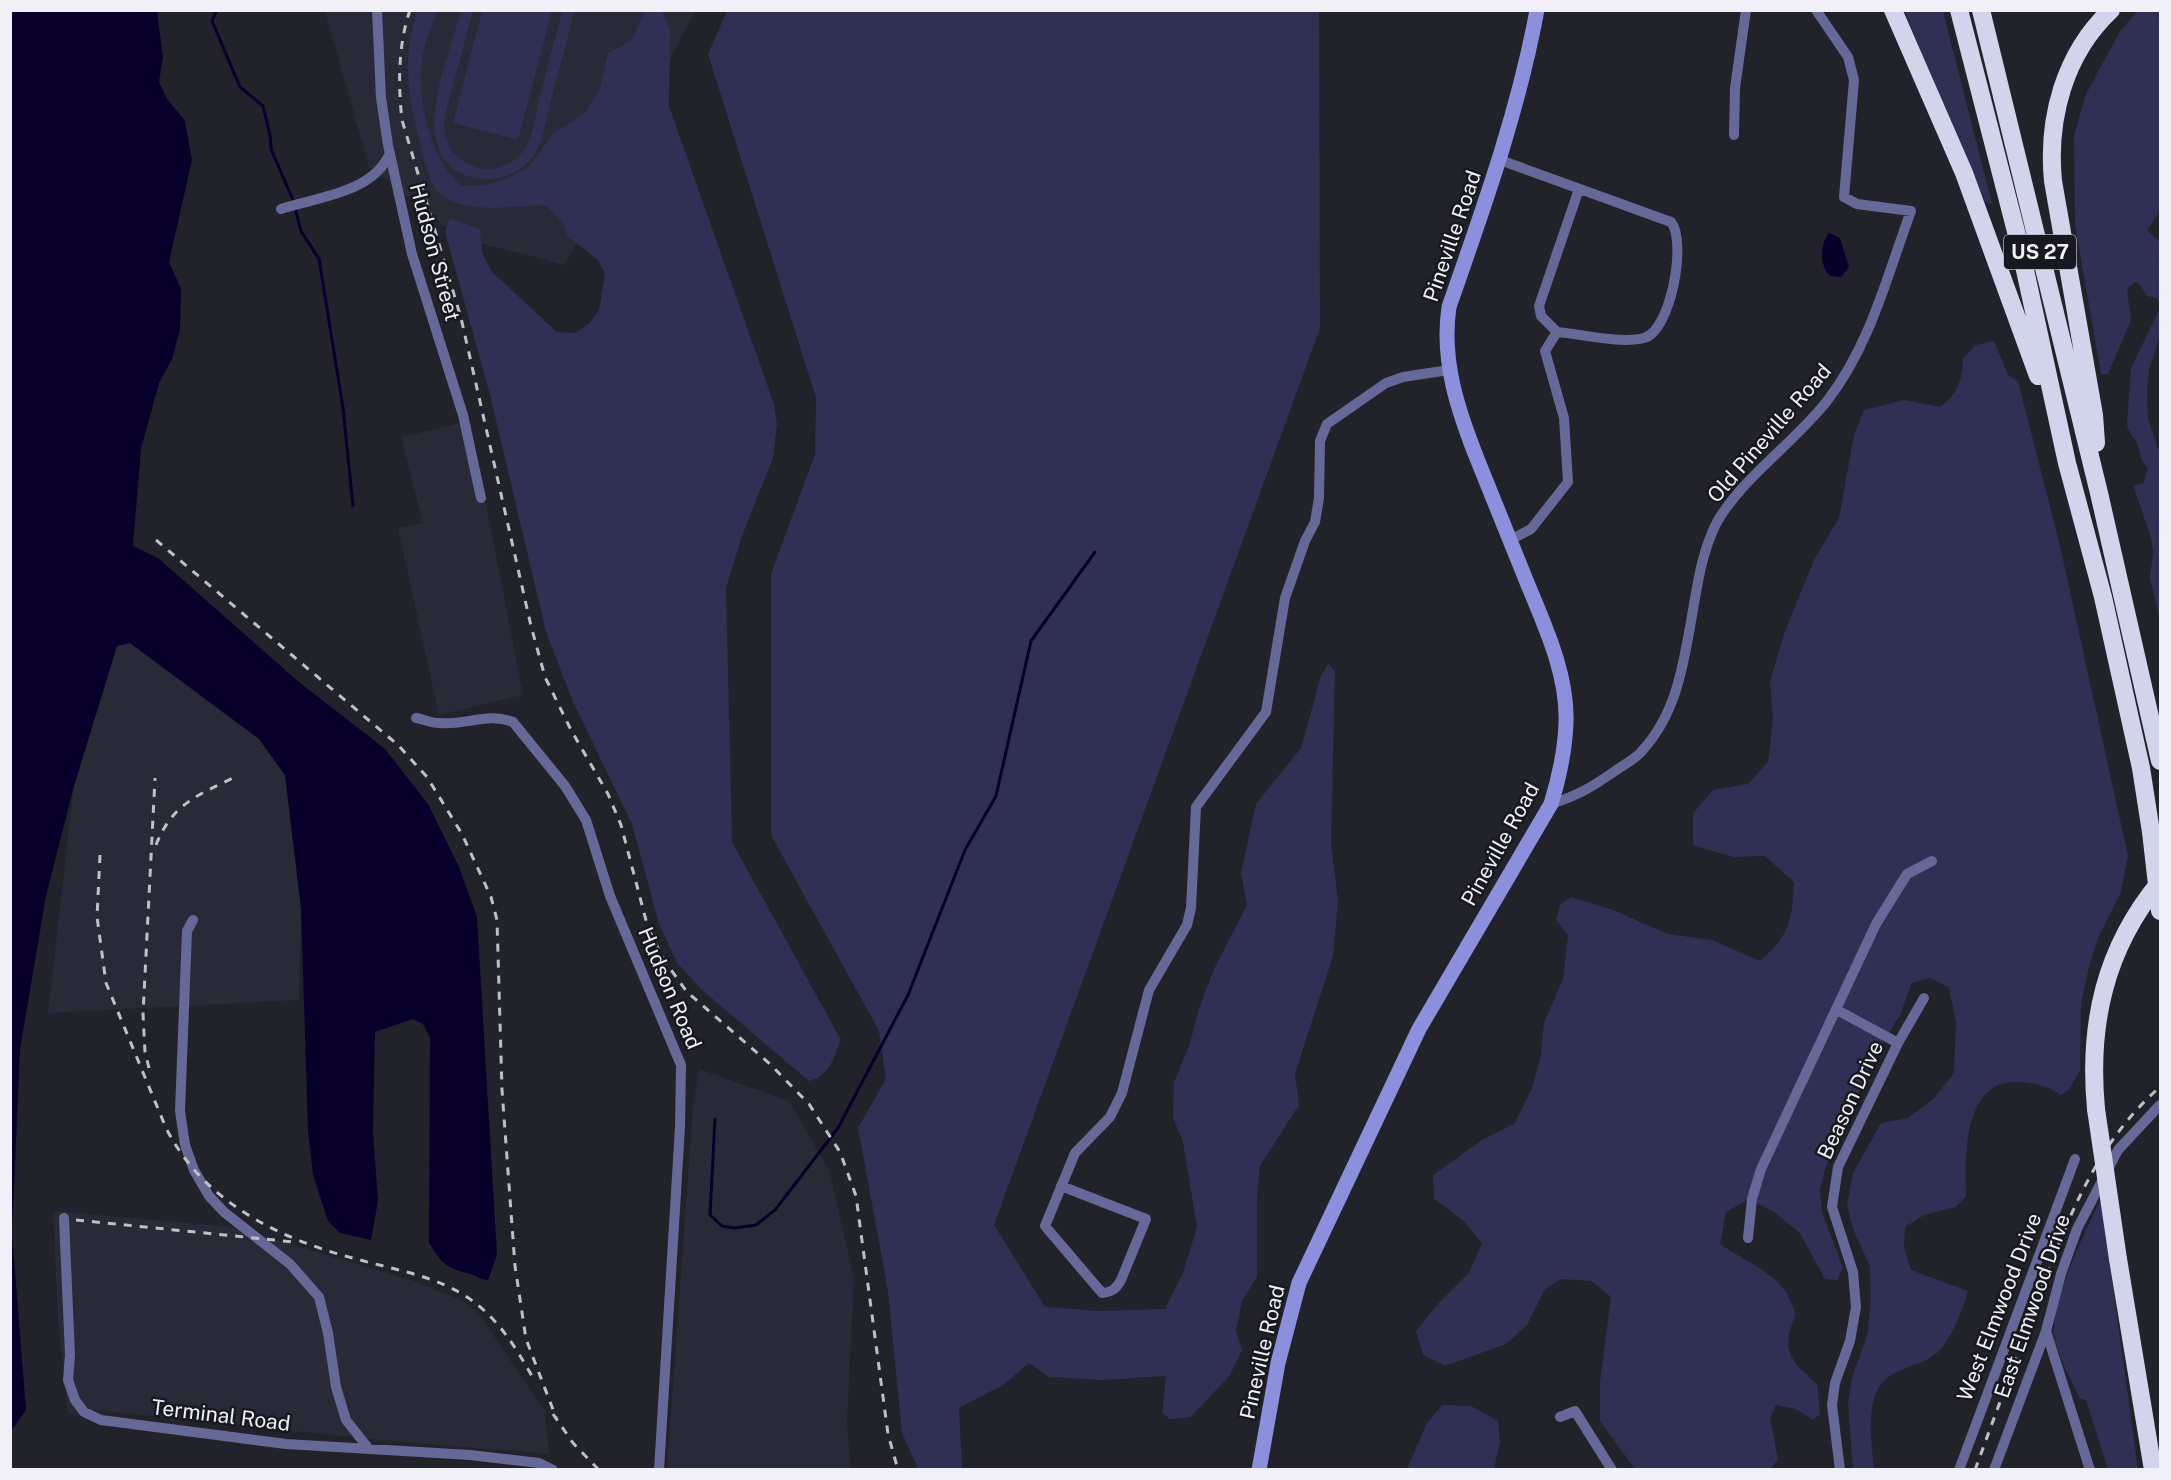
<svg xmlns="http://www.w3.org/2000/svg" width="2171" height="1480" font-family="'Public Sans',sans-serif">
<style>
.built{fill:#292a37}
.green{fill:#2f3054}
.water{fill:#08002a}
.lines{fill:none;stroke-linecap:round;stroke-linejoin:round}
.stream{stroke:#08002a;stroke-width:3}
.minor{stroke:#666897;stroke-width:10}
.secondary{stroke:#8c8fdb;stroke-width:15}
.motorway{stroke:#d2d4ec;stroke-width:18}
.rail{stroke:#bfc0c6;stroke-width:3;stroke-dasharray:8 8;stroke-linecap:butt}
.motorway-bridge{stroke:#d2d4ec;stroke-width:18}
.labels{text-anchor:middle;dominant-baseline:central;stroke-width:5;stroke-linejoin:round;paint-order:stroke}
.shield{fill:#181920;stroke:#afb0b6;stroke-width:1.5}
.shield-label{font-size:20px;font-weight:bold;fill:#f0f0f6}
.street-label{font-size:21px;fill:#f0f0f6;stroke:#181920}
</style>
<rect width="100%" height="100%" fill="#21222a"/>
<path class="built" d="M325,11H695L565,265L460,238L369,167Z
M470,421L523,695L439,715L398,528L423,523L401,437Z
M130,643L259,739L285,775L301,908L299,1000L48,1013L74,786L117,646Z
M699,1069L789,1101L829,1170L854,1278L847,1423L851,1469H667L693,1106Z
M53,1211L233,1227L417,1282L463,1301L479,1314L545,1412L549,1454L379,1440L95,1410L80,1416L68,1414L58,1321Z"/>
<path class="green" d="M2138,10L2160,11V211L2147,230L2160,242V303L2157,298L2147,296L2139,284L2135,282L2127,289L2131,320L2108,374H2101L2075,225L2074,136L2086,94L2119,33Z
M417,11H437C432,26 424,44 422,60C416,100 431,159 461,186L484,185L507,179L529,167L553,134L585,113L600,88L608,53L631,41L645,11H662L670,30L669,106L774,404L777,425L773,458L742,536L726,588L732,842L841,1040C834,1058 829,1076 809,1081L702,990L677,963L659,924L632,824L574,704L546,632L490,395L445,232L450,219L480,229L482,252L491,271L557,332L575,333L589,324L599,310L605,274L598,260L568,237L563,223L546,205C515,205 465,216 439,193C431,186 426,165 423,155C410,103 400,63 417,11Z
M461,11H473L445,115C436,164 498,190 525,148C533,136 535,118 538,104C546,73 554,42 562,11H574C567,43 557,76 549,108C545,124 543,143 533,156C522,172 501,181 481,179C399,168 448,58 461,11Z
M482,11H552L518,140L453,123Z
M727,11H1319L1320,328L994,1225L1045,1307L1098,1311L1165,1309L1183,1273L1197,1227L1183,1142L1173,1118L1174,1082L1190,1043L1199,1008L1214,969L1247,905L1241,873L1256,804L1301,748L1321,676L1328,664L1335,671L1331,843L1338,901L1333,956L1295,1074L1299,1105L1260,1166L1257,1194V1277L1242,1301L1236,1331L1242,1350L1230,1375L1191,1417L1170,1419L1162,1413L1166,1376L1102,1380L1049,1377L1029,1363L1003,1385L959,1408L962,1469H918L902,1433L888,1291L858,1128L886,1079L879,1031L771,835V574L815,454L816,398L708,54Z
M1904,11H1943L1992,204L1985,202Z
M2160,308V336L2149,370L2147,391L2148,418L2160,454V621L2150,578L2153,552L2151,538L2133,485L2143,484L2148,468C2141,461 2140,455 2138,446C2136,438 2128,434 2127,424L2131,368Z
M1994,341L2008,375L2018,381L2060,546L2128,856L2121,892L2098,938L2089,967L2081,1004L2080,1070L2070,1088L2061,1095C2047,1086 2038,1084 2021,1082C1963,1076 1965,1157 1966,1196L1956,1207L1924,1215L1905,1227L1904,1248L1911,1270L1968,1291C1964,1307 1950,1342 1937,1353C1915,1371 1886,1365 1875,1396C1867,1419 1872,1446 1874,1469H1853L1848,1403L1852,1377L1867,1336L1871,1301L1870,1266L1854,1232L1847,1205L1853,1173L1881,1123L1908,1118L1934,1098L1954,1073L1956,1023L1949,987L1930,978L1912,983L1900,1015L1877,1052L1847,1119L1825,1169L1820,1190L1822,1213L1843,1268L1837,1280L1825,1279L1800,1233L1774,1212L1749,1199L1726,1212L1720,1244C1738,1257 1775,1273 1786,1292C1790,1299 1793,1307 1796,1315C1779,1349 1792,1363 1817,1384L1820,1414L1813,1420L1796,1409L1776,1405L1770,1418L1778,1460L1770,1469H1635L1600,1421V1382L1611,1297L1591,1281L1561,1279L1545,1289L1527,1325L1506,1344L1445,1366L1423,1355L1416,1331L1438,1304L1469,1273L1482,1243L1463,1220L1434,1199L1433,1175L1482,1140L1515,1123L1532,1088L1541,1055L1544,1023L1563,979L1568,935L1556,920L1560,905L1571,897L1613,910L1668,934L1712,940L1760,961C1790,935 1792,921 1794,882L1765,856L1733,857L1693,845V813L1713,790L1748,784L1768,762L1773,720L1770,681L1785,631L1815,558L1839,518L1854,435L1864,410L1904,400L1940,407C1958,394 1962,381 1963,358L1976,345Z
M2101,1199L2138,1469H2108L2086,1400L2080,1399C2071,1379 2057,1356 2054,1334C2050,1303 2087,1228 2101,1199Z
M1442,1405L1471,1406L1498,1421L1500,1442L1494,1469H1407L1426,1425Z"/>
<path class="water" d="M11,10L157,11L163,57L159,82L167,99L185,121L192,160L169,262L181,289L180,330L172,359L159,383L141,449L133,546L158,558L299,682L385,749L428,804L459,867L477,917L497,1255L488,1280C481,1280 477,1276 470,1274C445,1267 443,1265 429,1243L430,1038L423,1024L413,1019L375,1032L373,1132L378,1201L371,1240L340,1233L328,1221L313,1175L308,1131L301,908L285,775L259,739L130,643L117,646L74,786L46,896L20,1049L12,1233L26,1410L11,1431Z
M1829,233L1840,238L1849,267L1841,277L1830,276C1819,265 1820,244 1829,233Z"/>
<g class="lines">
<path class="stream" d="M217,10L212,21L240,87L263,106L270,135L271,149L293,200L301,231L319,259L343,408L353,506
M715,1119L710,1215L722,1226L735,1228L756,1225L775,1210L838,1128L908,995L965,850L996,796L1031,641L1095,552"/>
<path class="minor" d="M377,10L381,98L388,145L412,254L463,415L481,498
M1734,135L1735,88L1746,10
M1500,160L1671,222C1687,241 1671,331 1644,338C1620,344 1582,334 1557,332L1541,316L1539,306L1579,189
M281,209C318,197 373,193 390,153
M1510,540L1531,529L1568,482L1564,418L1545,351L1557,332
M416,718C423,719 431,723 439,723C464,726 488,712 513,722L565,786L586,820L610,896L681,1065L680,1127L659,1470
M1551,804C1579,795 1592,787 1615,771C1623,765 1634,760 1641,752C1678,713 1684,660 1693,610C1698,580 1703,549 1717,522C1743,477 1794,443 1827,401C1870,346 1887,276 1911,211L1857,204L1844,197L1854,80L1848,57L1816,10
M193,920L187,931L180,1111L185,1145L194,1170L209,1196L224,1212L290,1264L319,1297L328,1333L336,1387L346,1420L369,1449
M1837,1010L1898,1043
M1061,1186L1146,1219L1121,1280C1116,1289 1112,1292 1102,1293L1045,1226L1075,1153L1110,1117L1122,1093L1149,990L1187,925L1191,908L1196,807L1266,712L1285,598L1305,541L1315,522L1319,498L1320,441L1327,424L1386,383L1403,377L1449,370
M64,1218L70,1355L68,1380L75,1400L84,1412L101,1420L286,1444L470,1455L539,1463L553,1470
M1748,1238L1752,1199L1761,1169L1876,924L1907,874L1932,861
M2046,1331L2090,1470
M1560,1417L1575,1411L1612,1470
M1840,1470L1832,1405L1835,1383L1850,1341L1856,1307L1853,1272L1832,1207L1838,1167L1898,1043L1924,998
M1959,1470L2075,1159
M1994,1470L2046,1331L2061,1274L2077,1229L2118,1150L2160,1105"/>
<path class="secondary" d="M1259,1470L1278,1363L1299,1283L1419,1029L1551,804C1559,778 1565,751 1566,723C1568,674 1544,624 1526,580C1510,540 1494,501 1478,461C1458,411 1441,361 1449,307C1483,209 1518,113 1537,10"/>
<path class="motorway" d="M1893,10L1964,173L2038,376
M1959,10L2020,247L2067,463L2103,597L2141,768L2151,832
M1981,10L2099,493L2160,761
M2096,443L2094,415L2053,181C2047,119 2064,54 2111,10
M2096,1109C2088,1024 2105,948 2160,882
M2118,1259L2153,1470"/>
<path class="rail" d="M410,10C398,45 398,85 402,120L461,318L531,626L545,677L571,730L608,794L621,825L648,928L664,960L687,992L770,1064L809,1104L840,1152L856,1196L888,1434L898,1470
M156,540L398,745L427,777L462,834L491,897L497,920L502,1090L515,1266L526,1339L557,1420
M156,845C172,804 198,795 235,777
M100,855L97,917L106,983L166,1128C204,1203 281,1240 360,1260C396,1270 435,1276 467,1297C498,1318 515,1346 533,1378
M149,1068L145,1052L143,1014L155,778
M76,1220L294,1242
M553,1414L573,1443L599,1470
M1975,1470C1994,1418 2013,1367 2032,1315C2062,1233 2092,1146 2160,1087"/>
<path class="motorway-bridge" d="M2151,832L2160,911
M2096,1109L2118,1259"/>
</g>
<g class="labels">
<rect class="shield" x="2004" y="235" width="72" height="34" rx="4.5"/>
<g class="shield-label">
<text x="2040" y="252">US 27</text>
</g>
<g class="street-label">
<text transform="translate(1452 236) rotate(-71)">Pineville Road</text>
<text transform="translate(435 252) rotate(75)">Hudson Street</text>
<text transform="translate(1769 433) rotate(-49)">Old Pineville Road</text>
<text transform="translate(1500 844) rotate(-61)">Pineville Road</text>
<text transform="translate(670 988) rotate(67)">Hudson Road</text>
<text transform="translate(1850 1100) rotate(-65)">Beason Drive</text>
<text transform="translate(2032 1306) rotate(-71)">East Elmwood Drive</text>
<text transform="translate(1999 1307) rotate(-69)">West Elmwood Drive</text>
<text transform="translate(1262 1352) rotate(-77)">Pineville Road</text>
<text transform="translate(221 1415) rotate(7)">Terminal Road</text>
</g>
</g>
<rect width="2171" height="1480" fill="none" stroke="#f0f0f6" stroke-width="24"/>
</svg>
